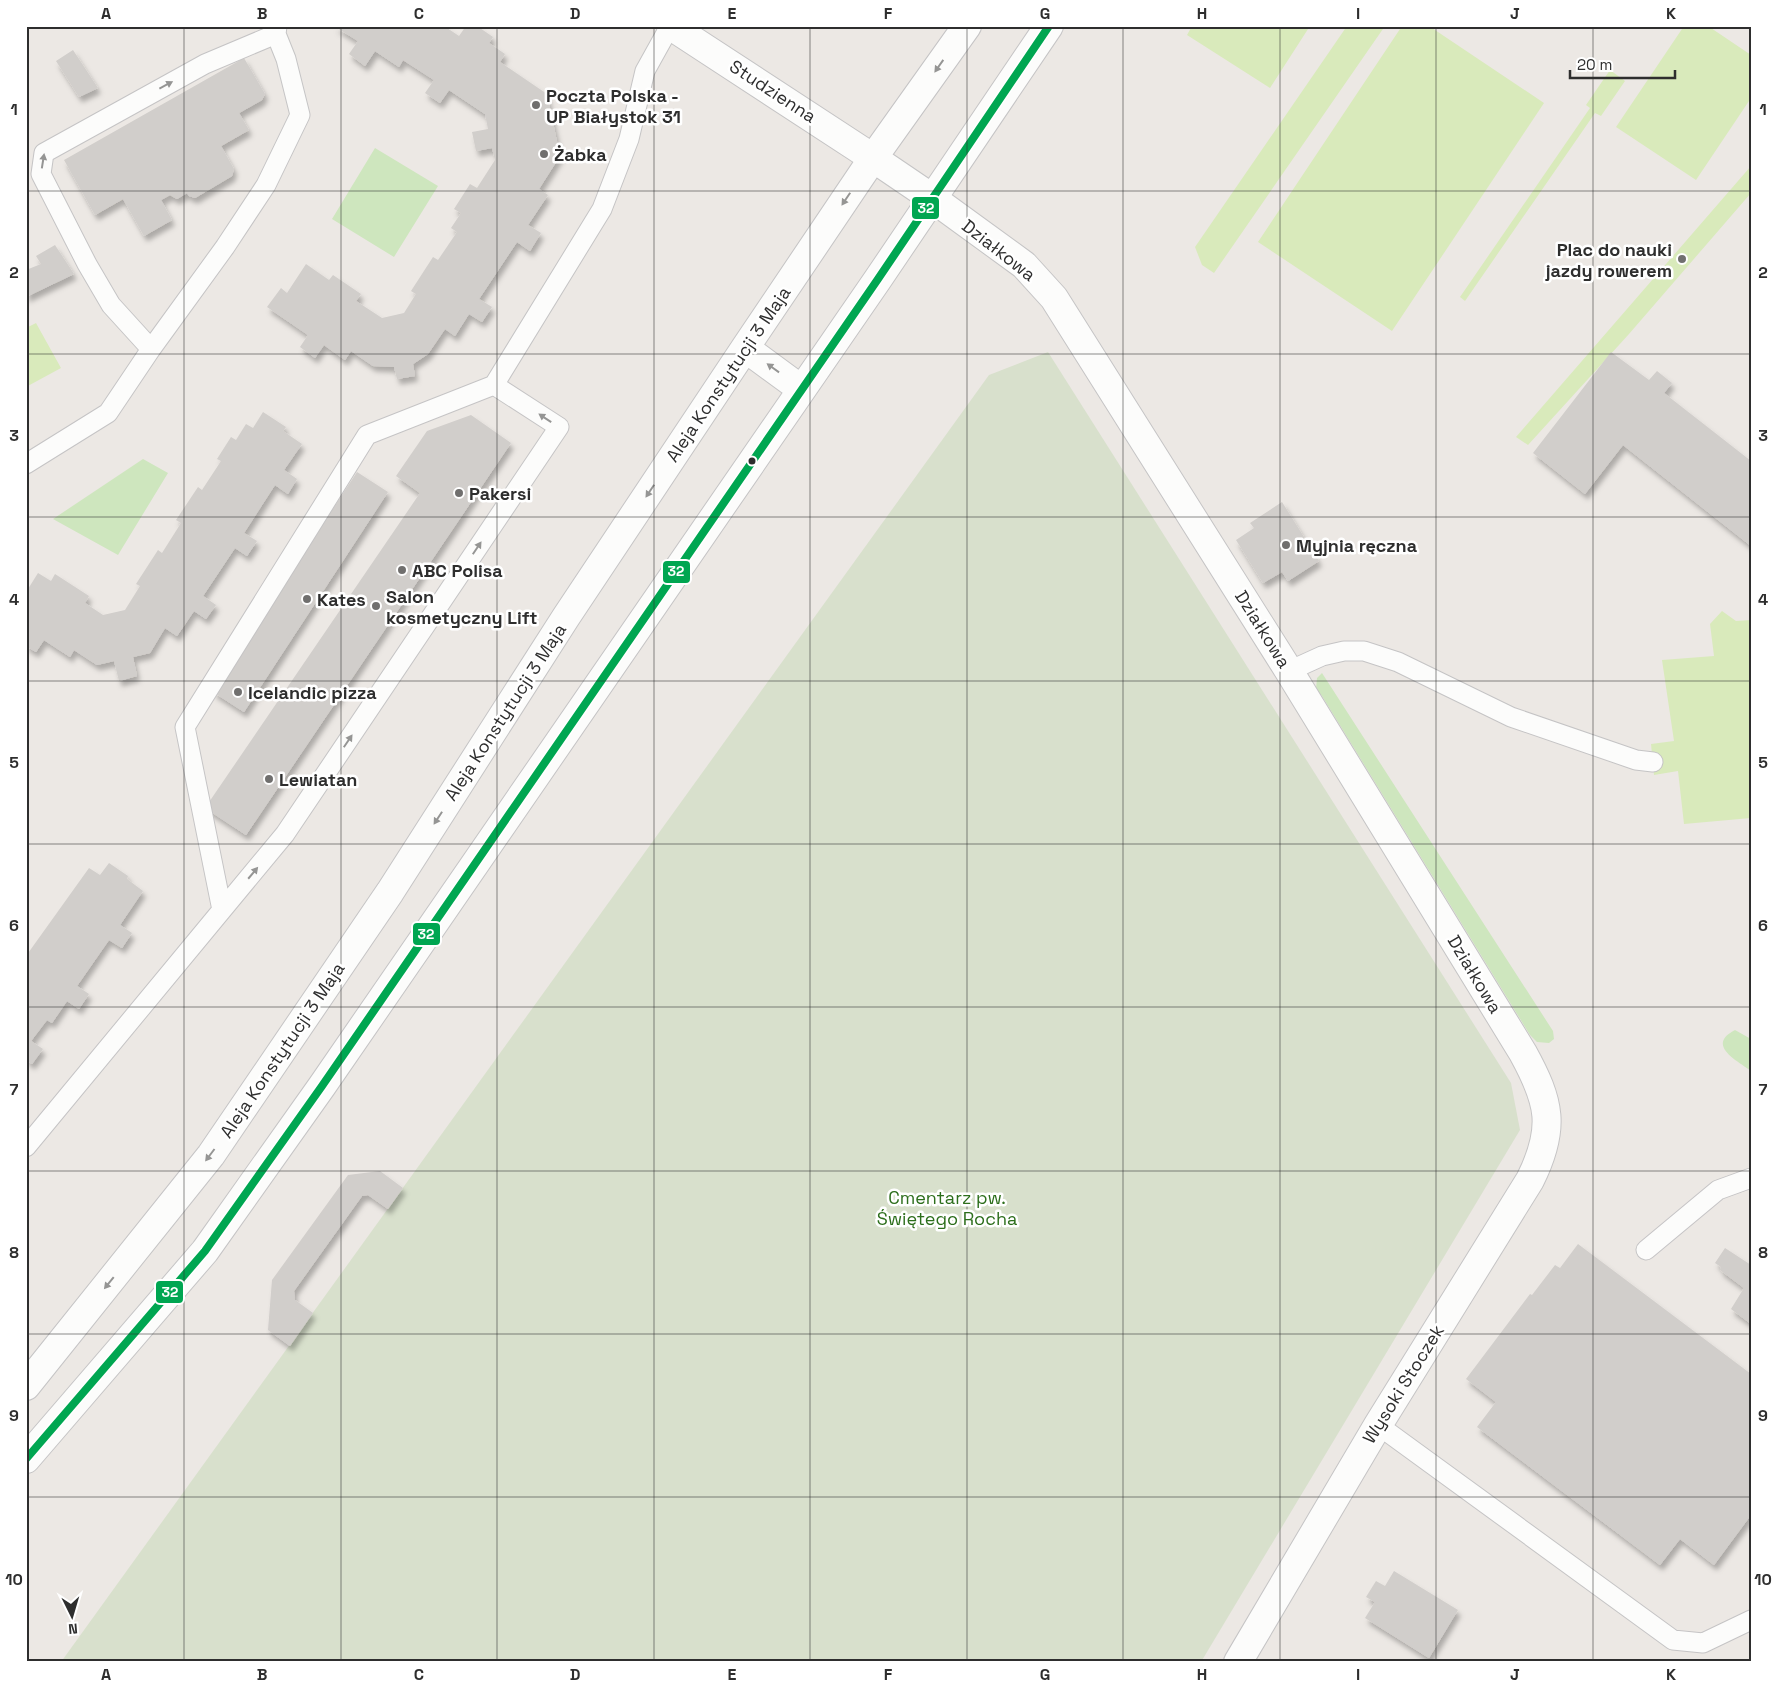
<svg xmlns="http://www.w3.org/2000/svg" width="1777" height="1688" font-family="'Space Grotesk',sans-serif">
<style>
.green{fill:#cee6be}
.cemetery{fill:#d8e0cc}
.pitch{fill:#d9eabb}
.building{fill:#d1cecb;filter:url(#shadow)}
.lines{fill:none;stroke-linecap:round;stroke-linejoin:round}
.lane-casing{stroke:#c5c4c5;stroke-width:21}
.street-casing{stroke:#c5c4c5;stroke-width:30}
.secondary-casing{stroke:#c5c4c5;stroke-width:30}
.lane{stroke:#fcfcfb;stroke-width:19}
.street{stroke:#fcfcfb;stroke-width:28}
.secondary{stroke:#fcfcfb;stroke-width:28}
.bus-1-casing{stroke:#fff;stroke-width:11}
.bus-1{stroke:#00a651;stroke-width:8}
.oneway{fill:#959594}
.grid{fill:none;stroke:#2e2e2e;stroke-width:1;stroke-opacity:0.55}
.poi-dot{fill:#706f6e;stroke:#fff;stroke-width:2}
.bus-dot{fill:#2e2e2e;stroke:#fff;stroke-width:2}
.labels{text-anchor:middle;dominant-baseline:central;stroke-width:5;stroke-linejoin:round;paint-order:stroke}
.street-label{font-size:18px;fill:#2e2e2e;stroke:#fff}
.poi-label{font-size:18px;font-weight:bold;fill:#2e2e2e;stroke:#fff;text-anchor:start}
.park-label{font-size:18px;fill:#2c6e1b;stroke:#fff}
.line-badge{stroke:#fff;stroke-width:2}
.badge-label{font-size:14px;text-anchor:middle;font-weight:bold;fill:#fff}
.neatline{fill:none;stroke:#2e2e2e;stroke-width:2}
.grid-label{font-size:16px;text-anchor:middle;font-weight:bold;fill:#2e2e2e}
</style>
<defs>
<filter id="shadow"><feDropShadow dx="3" dy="5.5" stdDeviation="2.5" flood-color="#0004"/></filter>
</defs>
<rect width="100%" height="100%" fill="#ece8e4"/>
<path class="green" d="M375,148L438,186L394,257L332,219Z
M143,459L168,473L118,555L53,519Z
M1322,673L1553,1031L1554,1039L1549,1043L1537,1042L1530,1035L1322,696L1316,689L1317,678Z
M1735,1030L1751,1039V1071C1736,1060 1706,1045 1735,1030Z"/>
<path class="cemetery" d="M1048,352L1511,1083L1520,1130L1201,1662H61L989,375Z"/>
<path class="pitch" d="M1192,26H1310L1270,88L1187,35Z
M1347,26H1385L1214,273L1202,265L1195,247Z
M1402,26H1429L1544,103L1392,331L1258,242Z
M1684,26H1708L1751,55V98L1696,180L1616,127Z
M1610,70L1625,81L1601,116L1595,113L1465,301L1460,297L1590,108L1586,105Z
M1751,166V193L1629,334L1528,445L1516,437Z
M36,323L61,368L26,387V328Z
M1722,611L1736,621L1751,620V818L1684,824L1678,771L1654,775L1651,744L1674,741L1662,660L1714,656L1710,624Z"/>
<path class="building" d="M334,26H444L459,36L466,26H477L493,37L489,43L505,54L500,62L547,94L560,156L539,189L548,195L528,225L541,233L530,251L517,242L479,299L492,307L482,322L469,314L455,336L445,329L428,354L413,364L415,376L397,379L394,367L373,366L351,351L345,360L324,345L315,358L300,347L308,335L267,307L281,288L287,293L306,264L329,280L333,275L361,294L356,301L382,318L404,313L416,294L411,291L433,257L438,260L457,232L451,228L461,213L454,209L470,184L477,188L495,160L492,148L476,151L472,132L488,129L485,114L449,90L440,103L425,93L434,80L403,60L399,67L375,51L365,66L349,54L358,41Z
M73,50L98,88L79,97L56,61Z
M244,58L265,94L262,100L239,113L249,130L221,146L234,169L232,176L195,198L189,196L187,193L177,199L170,195L161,200L172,220L144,236L123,199L95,215L64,160Z
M55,245L74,274L26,297V270L41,264L36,256Z
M1611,352L1649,380L1657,371L1672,383L1664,393L1751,461V546L1623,445L1585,494L1533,453Z
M263,412L286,427L283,431L302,444L284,470L297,479L288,494L275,485L244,533L257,541L247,556L235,548L203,596L216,605L206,619L194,611L177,636L165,628L150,653L133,657L137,676L119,681L114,661L97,665L74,650L70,657L44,640L36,652L26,646V635L29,631L26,629V588L28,589L38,573L51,581L55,574L89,596L85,603L103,615L125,610L140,586L136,584L158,550L162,553L181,523L176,520L198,487L202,490L221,461L217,459L231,437L236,440L246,424L253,428Z
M471,415L511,443L246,835L205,808L420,493L396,476L427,431Z
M357,472L388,492L244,712L213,692Z
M1282,502L1319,561L1288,581L1282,572L1263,583L1236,540L1254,528L1250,523Z
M109,863L128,876L127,879L143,891L120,925L132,933L122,948L109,940L77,986L89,994L79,1009L67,1001L52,1023L47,1020L31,1041L43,1049L32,1064L26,1060V956L89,868L100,875Z
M380,1171L403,1188L388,1209L368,1195L362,1196L294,1291L295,1300L313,1313L290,1346L268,1330L272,1280L348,1175Z
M1578,1244L1751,1374V1515L1714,1565L1680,1539L1660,1565L1477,1427L1496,1402L1466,1379L1530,1294L1532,1295L1555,1265L1560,1268Z
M1725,1248L1751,1265V1324L1731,1309L1744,1288L1720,1270L1721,1267L1715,1263Z
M1394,1571L1458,1610L1429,1658L1365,1618L1375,1602L1366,1597L1376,1581L1385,1586Z"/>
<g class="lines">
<g class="lane-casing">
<path id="lane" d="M151,349L111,305L87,264L41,174L44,153L205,64L276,34
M26,464L108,413L151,349L225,247L266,185L300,115L286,59L276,34L277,26
M1289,671L1322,656L1344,651H1364L1398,662L1511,717L1636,760L1653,762
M222,910L285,834L559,427L494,385
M26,1147L222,910L185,727L367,435L494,385L602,209L629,139L645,71L670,26
M1646,1250L1718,1190L1751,1178
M1378,1425L1673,1640L1703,1643L1751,1620"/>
</g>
<g class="street-casing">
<path id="street" d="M671,26L873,158
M932,198L1024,265L1054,298L1289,671L1523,1053C1550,1102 1556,1128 1530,1180L1378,1425L1238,1662"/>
</g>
<g class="secondary-casing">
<path id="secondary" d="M873,158L932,198
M745,348L801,389
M26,1386L211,1155L390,892L566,617L745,348L873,158L967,26
M26,1459L205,1251L322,1086L878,279L1049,26"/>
</g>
<use href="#lane" class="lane"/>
<use href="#street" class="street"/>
<use href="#secondary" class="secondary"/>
<g class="bus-1-casing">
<path id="bus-1" d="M26,1459L205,1251L322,1086L878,279L1049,26"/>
</g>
<use href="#bus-1" class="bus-1"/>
</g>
<defs><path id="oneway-solid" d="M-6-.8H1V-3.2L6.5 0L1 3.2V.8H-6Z" transform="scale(1.25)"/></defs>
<g class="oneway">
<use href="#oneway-solid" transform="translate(939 66) rotate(125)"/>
<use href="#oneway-solid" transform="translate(166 85) rotate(-28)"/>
<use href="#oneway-solid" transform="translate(43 161) rotate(-81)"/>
<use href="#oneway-solid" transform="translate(846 199) rotate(124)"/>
<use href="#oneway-solid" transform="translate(773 368) rotate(-144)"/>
<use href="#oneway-solid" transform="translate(545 418) rotate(-146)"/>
<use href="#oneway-solid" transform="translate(650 491) rotate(124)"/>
<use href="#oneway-solid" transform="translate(477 548) rotate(-56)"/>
<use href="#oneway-solid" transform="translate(348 741) rotate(-56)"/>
<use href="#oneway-solid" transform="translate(438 818) rotate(123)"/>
<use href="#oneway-solid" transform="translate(253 873) rotate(-50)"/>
<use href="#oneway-solid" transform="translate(210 1155) rotate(127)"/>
<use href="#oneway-solid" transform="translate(109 1283) rotate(129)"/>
</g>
<path class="grid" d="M184,26V1662M341,26V1662M497,26V1662M654,26V1662M810,26V1662M967,26V1662M1123,26V1662M1280,26V1662M1436,26V1662M1593,26V1662M26,191H1751M26,354H1751M26,517H1751M26,681H1751M26,844H1751M26,1007H1751M26,1171H1751M26,1334H1751M26,1497H1751"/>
<g class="poi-dot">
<circle cx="536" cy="105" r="5"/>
<circle cx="544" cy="154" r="5"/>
<circle cx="1682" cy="259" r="5"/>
<circle cx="459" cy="493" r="5"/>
<circle cx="1286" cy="545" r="5"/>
<circle cx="402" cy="570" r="5"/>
<circle cx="307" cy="599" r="5"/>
<circle cx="376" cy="606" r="5"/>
<circle cx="238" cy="692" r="5"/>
<circle cx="269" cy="779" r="5"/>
</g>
<circle class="bus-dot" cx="752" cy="461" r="4.5"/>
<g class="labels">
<g class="street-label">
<text transform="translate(773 91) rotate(33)">Studzienna</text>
<text transform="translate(999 250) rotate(38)">Działkowa</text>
<text transform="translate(728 374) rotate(-56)">Aleja Konstytucji 3 Maja</text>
<text transform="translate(1263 629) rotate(58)">Działkowa</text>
<text transform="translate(505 712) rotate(-57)">Aleja Konstytucji 3 Maja</text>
<text transform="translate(1475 974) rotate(59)">Działkowa</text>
<text transform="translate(282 1050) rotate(-56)">Aleja Konstytucji 3 Maja</text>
<text transform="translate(1403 1384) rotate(-58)">Wysoki Stoczek</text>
</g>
<g class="poi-label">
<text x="546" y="95">Poczta Polska -<tspan x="546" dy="21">UP Białystok 31</tspan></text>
<text x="554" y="154">Żabka</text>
<text x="1672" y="249" text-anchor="end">Plac do nauki<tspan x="1672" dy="21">jazdy rowerem</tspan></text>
<text x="469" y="493">Pakersi</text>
<text x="1296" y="545">Myjnia ręczna</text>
<text x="412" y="570">ABC Polisa</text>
<text x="386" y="596">Salon<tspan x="386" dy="21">kosmetyczny Lift</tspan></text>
<text x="317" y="599">Kates</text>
<text x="248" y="692">Icelandic pizza</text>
<text x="279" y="779">Lewiatan</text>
</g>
<g class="park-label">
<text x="947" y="1197">Cmentarz pw.<tspan x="947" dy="21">Świętego Rocha</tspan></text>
</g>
</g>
<g class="line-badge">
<rect x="911" y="196" width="29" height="24" rx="5" fill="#00a651"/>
<rect x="662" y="560" width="29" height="24" rx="5" fill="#00a651"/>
<rect x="412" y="922" width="29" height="24" rx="5" fill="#00a651"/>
<rect x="155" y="1280" width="29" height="24" rx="5" fill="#00a651"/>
</g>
<g class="badge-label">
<text x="926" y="213">32</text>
<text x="676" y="576">32</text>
<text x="426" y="939">32</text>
<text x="170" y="1297">32</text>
</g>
<rect width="1777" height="1688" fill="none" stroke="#ffffff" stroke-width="55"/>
<g transform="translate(72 1616) rotate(175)" stroke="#ffffff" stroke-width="4" paint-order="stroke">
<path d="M0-4L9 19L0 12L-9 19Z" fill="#2e2e2e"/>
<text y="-8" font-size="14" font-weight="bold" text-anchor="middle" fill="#2e2e2e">N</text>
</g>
<path d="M1570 70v8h105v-8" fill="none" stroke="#2e2e2e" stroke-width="2.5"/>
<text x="1577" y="70" font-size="15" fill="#2e2e2e" stroke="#ffffff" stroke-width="4" paint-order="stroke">20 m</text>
<rect x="28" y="28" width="1722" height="1632" class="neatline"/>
<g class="grid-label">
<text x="106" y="19">A</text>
<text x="262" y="19">B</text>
<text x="419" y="19">C</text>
<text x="575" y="19">D</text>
<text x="732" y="19">E</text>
<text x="888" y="19">F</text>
<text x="1045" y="19">G</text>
<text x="1202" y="19">H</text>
<text x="1358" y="19">I</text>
<text x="1515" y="19">J</text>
<text x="1671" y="19">K</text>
<text x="14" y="115">1</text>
<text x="1763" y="115">1</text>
<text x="14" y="278">2</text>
<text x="1763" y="278">2</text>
<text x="14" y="441">3</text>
<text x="1763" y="441">3</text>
<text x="14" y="605">4</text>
<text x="1763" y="605">4</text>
<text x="14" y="768">5</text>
<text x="1763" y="768">5</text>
<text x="14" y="931">6</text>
<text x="1763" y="931">6</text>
<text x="14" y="1095">7</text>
<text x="1763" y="1095">7</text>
<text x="14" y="1258">8</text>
<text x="1763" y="1258">8</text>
<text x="14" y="1421">9</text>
<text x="1763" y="1421">9</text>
<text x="14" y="1585">10</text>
<text x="1763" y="1585">10</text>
<text x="106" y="1680">A</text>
<text x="262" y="1680">B</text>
<text x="419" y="1680">C</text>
<text x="575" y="1680">D</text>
<text x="732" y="1680">E</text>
<text x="888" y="1680">F</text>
<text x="1045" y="1680">G</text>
<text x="1202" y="1680">H</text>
<text x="1358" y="1680">I</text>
<text x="1515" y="1680">J</text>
<text x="1671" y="1680">K</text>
</g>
</svg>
